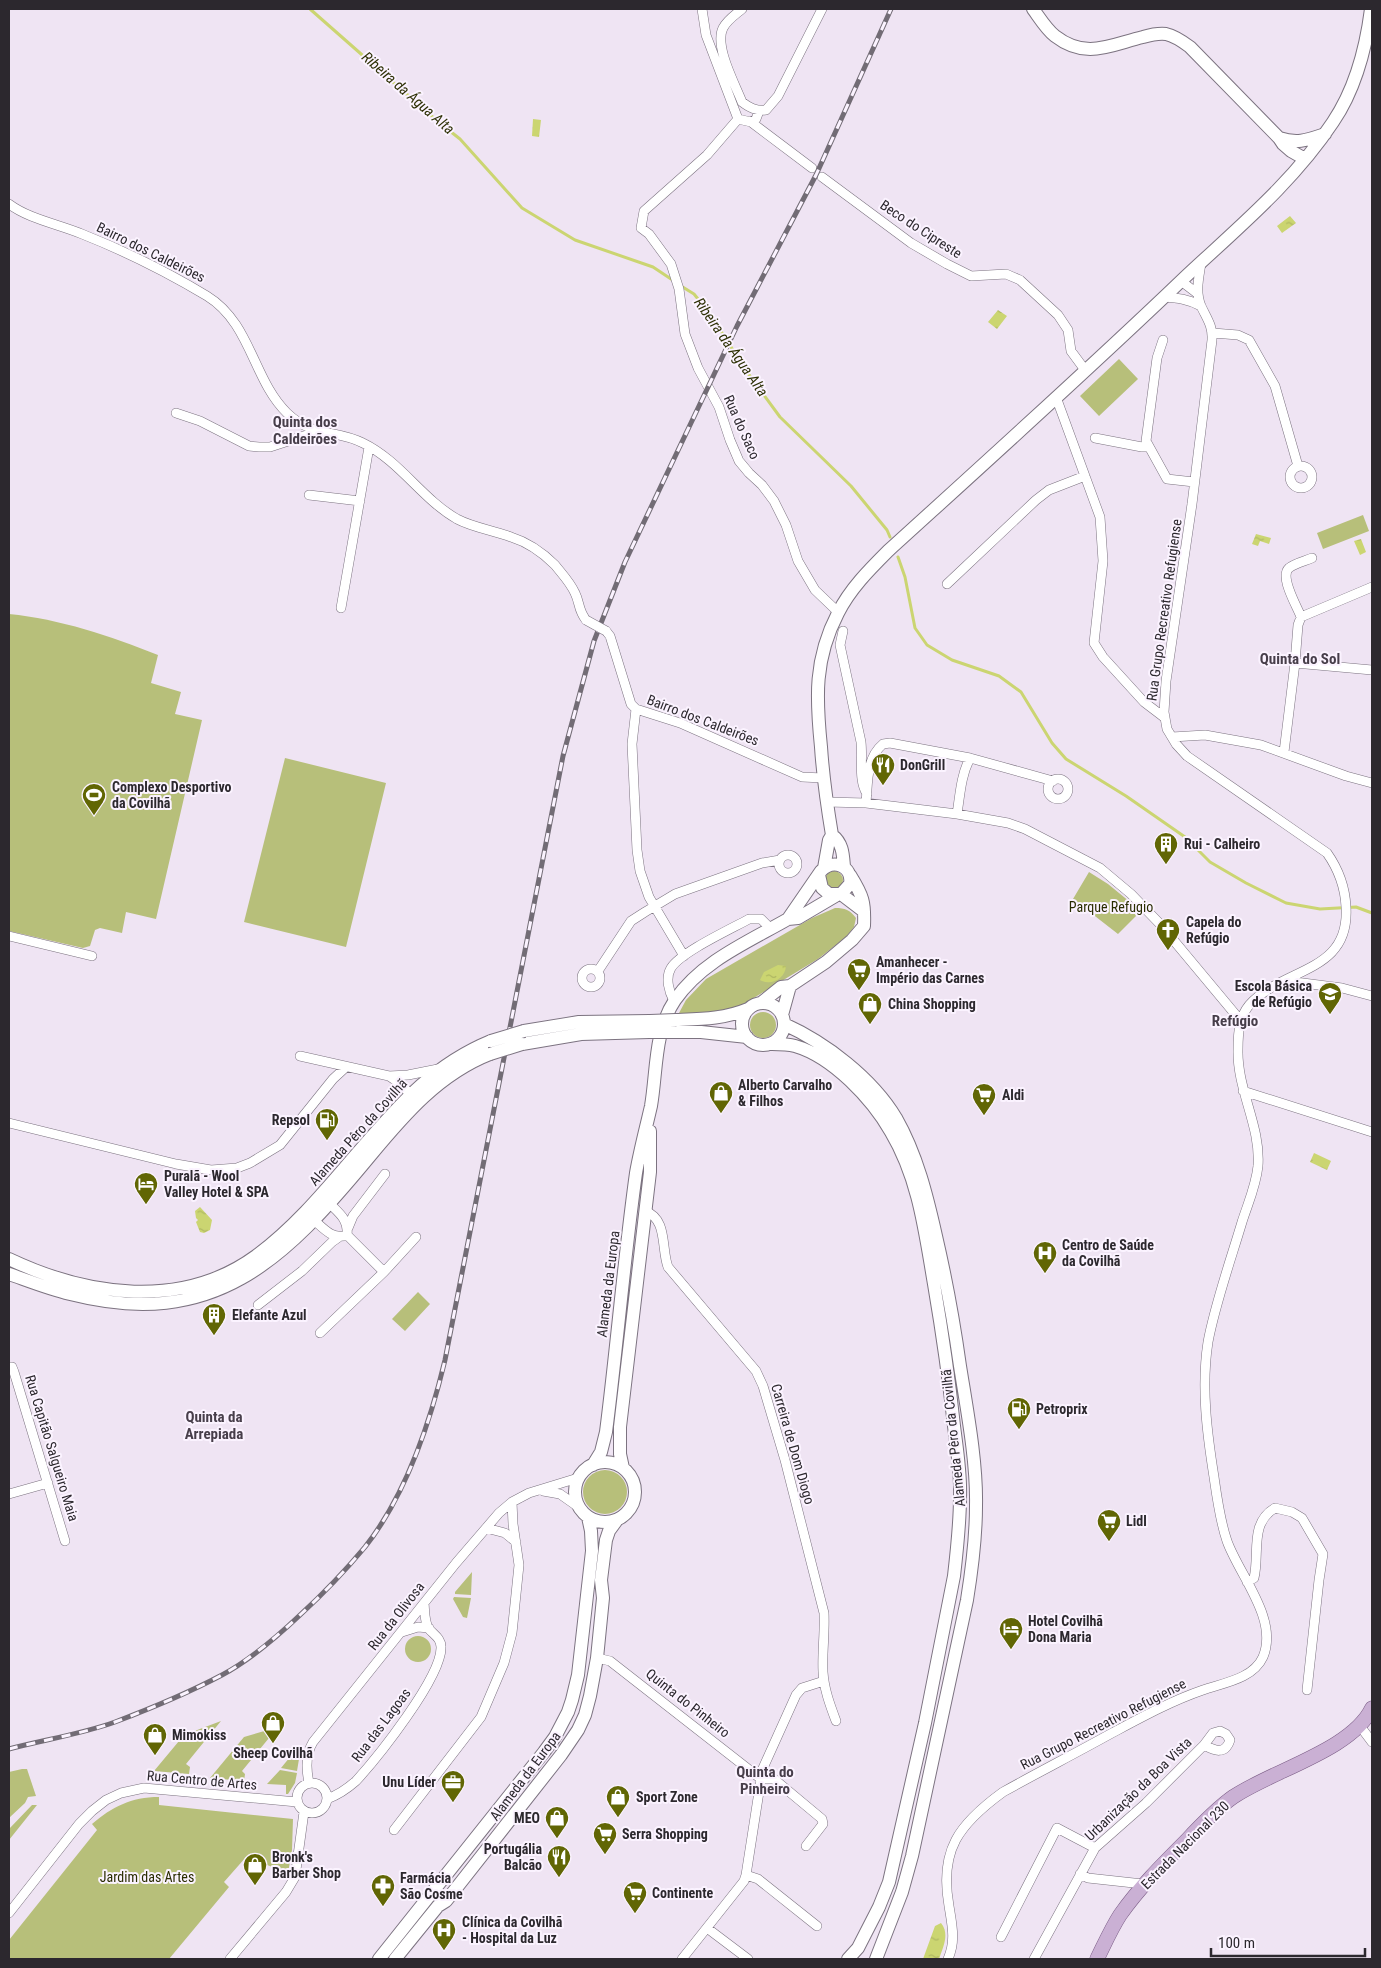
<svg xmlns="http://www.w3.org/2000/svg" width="1381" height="1968" font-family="'Roboto Condensed',sans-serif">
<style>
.green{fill:#b7bf7a}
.water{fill:url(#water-ripples)}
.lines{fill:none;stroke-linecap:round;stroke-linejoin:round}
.stream{stroke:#cbd571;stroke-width:3}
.street-casing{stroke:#7c7380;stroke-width:10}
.secondary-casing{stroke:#7c7380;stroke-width:14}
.primary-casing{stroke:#7c5e87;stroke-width:15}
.street{stroke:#fff;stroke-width:9}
.secondary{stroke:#fff;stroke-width:12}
.primary{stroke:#cab0d4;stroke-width:14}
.rail-casing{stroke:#726c75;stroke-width:5}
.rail{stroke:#fbf3ff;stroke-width:3;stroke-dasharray:9;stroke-linecap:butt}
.street-bridge-casing{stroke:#7c7380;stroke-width:10;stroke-linecap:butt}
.secondary-bridge-casing{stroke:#7c7380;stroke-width:14;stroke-linecap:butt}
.street-bridge{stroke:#fff;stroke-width:9}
.secondary-bridge{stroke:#fff;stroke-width:12}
.labels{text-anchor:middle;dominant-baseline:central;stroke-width:4;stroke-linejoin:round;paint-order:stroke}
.street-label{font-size:14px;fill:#2c282e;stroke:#fbf3ff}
.poi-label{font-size:14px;font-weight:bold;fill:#2c282e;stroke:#fbf3ff;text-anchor:start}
.park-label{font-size:14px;fill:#292c01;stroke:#fbf3ff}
.water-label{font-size:15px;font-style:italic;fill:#2e3106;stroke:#fbf3ff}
.neighbourhood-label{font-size:15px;font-weight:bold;fill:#473e4a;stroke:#fbf3ff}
</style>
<defs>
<pattern id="water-ripples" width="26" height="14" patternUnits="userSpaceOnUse" patternTransform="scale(1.25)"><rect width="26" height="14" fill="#cbd571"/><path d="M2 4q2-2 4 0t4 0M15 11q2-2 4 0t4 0" fill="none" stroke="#aeb762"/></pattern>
</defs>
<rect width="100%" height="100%" fill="#efe4f3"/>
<path class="green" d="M1119,359L1138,379L1099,416L1080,396Z
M1363,515L1369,531L1323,549L1317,533Z
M9,614C60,619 110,636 158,655L151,683L181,692L175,714L202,720L156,919L126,912L122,933L100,928L95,930L90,946L83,948L9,931Z
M285,758L386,783L346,947L244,922Z
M825 880a9 9 0 1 1 18 0a9 9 0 1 1-18 0Z
M1089,872L1108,884L1141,911L1118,934L1073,899Z
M835,908C845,908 850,910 856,918L854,927L846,937L818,959L737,1008L698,1014L679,1013L686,1000L706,979L812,918Z
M750 1025a13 13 0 1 1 26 0a13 13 0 1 1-26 0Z
M418,1292L430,1304L405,1331L392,1319Z
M583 1492a22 22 0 1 1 44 0a22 22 0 1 1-44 0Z
M472,1572L471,1595L455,1594V1592Z
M454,1597L471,1598L467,1618L463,1617L453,1599Z
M405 1649a13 13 0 1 1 26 0a13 13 0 1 1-26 0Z
M221,1721L186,1764L190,1767L189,1774L154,1771L184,1735Z
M278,1727L242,1771L245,1774L244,1781L210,1778L244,1737Z
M299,1746L303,1749L299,1759L297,1771L281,1768Z
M22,1769H27L36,1796L28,1797L25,1803L9,1818V1772Z
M280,1770L297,1773L295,1783L288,1794H286V1785L267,1784Z
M159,1797V1805L293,1819L292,1850L288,1873L246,1857L224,1882L229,1887L169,1959H9V1940L97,1830L92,1824C112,1807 131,1797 159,1797Z
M32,1805H37L9,1840V1829Z"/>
<path class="water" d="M533,119L541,120L539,137L532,136Z
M1290,216L1296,223L1282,233L1277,226Z
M998,310L1007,316L997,329L988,322Z
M1256,534L1271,538L1269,544L1260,541L1258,546L1252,544Z
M1361,539L1366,552L1360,555L1354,541Z
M778,965L786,966C785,979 771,986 760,980L764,972Z
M1314,1153L1331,1161L1327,1170L1310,1162Z
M200,1207L212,1220L210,1230L204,1233L200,1232L196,1222L198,1220L196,1218L195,1211Z
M941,1923C950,1934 943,1947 939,1959H923L935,1926Z"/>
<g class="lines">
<path class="stream" d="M310,9L436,120L460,139L522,208L575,240L653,267L674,281
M681,286L694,294L710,314L747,372L780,417L851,486L887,530L890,537
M898,557L905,577L915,628L927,645L952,660L999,676L1021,692L1052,743L1066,759L1126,796L1185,837L1210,862L1246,883L1286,903L1320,909L1356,907L1372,913"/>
<g class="street-casing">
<path id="street" d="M702,9L706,35L738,119L751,122L756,119L759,111
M742,9C735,15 727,20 723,28C714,46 735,84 742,102C750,108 756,111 766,110L778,96L822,9
M738,119L707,155L644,211L641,228L649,234L671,264L679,289L685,334L698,368L719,407L730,440L739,461L749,473L762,485L774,501L786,525L798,561L815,590L838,612
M751,122L812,168
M822,177L911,243L947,264L971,276L1006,274L1020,280L1058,315L1068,330L1071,351L1085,370
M9,204C29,219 58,224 82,234C125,251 167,272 207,296C251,323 253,380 287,413C313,438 336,429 363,443C400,461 422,499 457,519C474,528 493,530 511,537C527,542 543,553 555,565C562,574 570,582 575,593C580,603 578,610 586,620
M1181,281L1198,294
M1164,297C1178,298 1188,299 1201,306
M1213,333L1238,335L1249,340L1275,386L1298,466
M1163,340L1157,358L1146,441L1167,479L1194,482
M1056,397L1100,517L1103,561L1094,643L1103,657L1144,702L1165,718
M176,413L200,421L249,446L259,447H270L316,432
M1095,438L1142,447H1147
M1290 477a11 11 0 1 1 22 0a11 11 0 1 1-22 0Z
M309,495L360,501
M947,584L1036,500L1049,490L1085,476
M341,608L369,447
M1301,617C1297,606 1279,577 1289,568C1295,563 1305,561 1312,558
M606,631L610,636L631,704L636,709L680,723L802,777L823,778
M843,631L840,645L861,742C863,760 858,779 867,794
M1295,663L1372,670
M636,709L632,744L637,850L640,871L649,897L684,956
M1172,737L1205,735L1261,745L1346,776L1372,783
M1284,752L1295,663L1298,625L1301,617L1372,587
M1048 789a10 10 0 1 1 20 0a10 10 0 1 1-20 0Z
M827,802L866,803L957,814L1008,823L1025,829L1100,868L1131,894L1160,924L1240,1020
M866,803C868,782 866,758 883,744L890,743L970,758L1053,781
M957,814C960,795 961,775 970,758
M779 864a9 9 0 1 1 18 0a9 9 0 1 1-18 0Z
M9,936L92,956
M582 978a9 9 0 1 1 18 0a9 9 0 1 1-18 0Z
M598,971L631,921L645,912L675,894L762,863L780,860
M1288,979L1295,982L1342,988L1372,996
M674,1001C669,992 665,978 671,968C681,952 731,929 749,919H761L771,929
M300,1056L389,1076L408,1075L438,1069
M389,1076L401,1084L410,1094
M1243,1091L1372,1132
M9,1123L176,1164L211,1170L237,1168L250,1163L280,1145L333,1079L346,1067
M645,1211C668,1219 661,1249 668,1267L756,1371L763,1386L785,1460L824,1613C825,1633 822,1652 823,1672C824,1689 830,1705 836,1721
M314,1220C324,1229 333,1240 347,1235C349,1220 339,1213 329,1203
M348,1228L353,1216L385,1174
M347,1235L384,1272
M258,1305L302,1271L332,1242L339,1237
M320,1333L384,1272L416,1237
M9,1367H12L14,1372L65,1541
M543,1491L560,1494L577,1506
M9,1494L48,1483
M486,1528L505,1533L516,1542
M1247,1582L1254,1578C1260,1554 1249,1523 1275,1508L1292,1512L1302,1518L1323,1554L1319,1580L1307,1690
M402,1632L418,1627L429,1628
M597,1658L610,1661L761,1779L746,1875L744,1881L682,1959
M1360,1726L1372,1742
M759,1777L796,1695L802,1688L824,1681
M761,1779H774L822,1819L823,1824L806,1846
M297 1798a15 15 0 1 1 30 0a15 15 0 1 1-30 0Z
M309,1783C306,1769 305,1755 313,1742L456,1563L499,1513L512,1502L529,1493L578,1478
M327,1799C338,1795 347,1789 356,1781C377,1758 442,1677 441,1647C441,1638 434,1635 429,1629C424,1622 425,1611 424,1603
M394,1830L481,1717L504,1663L512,1633L519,1565L513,1524L512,1502
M1080,1874L1088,1878L1143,1884
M746,1875L758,1879L817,1926
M9,1913L79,1824L92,1811L106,1800L121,1793L144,1788L297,1802
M707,1928L748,1959
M1001,1937L1057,1828L1095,1848
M230,1959L286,1892L295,1877L304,1812
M948,1959C956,1941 952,1925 949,1906C939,1850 959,1824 1003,1792C1039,1772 1076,1753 1112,1733C1142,1717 1171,1701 1203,1690C1223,1683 1253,1679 1263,1657C1279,1619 1239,1575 1227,1541C1220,1521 1217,1498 1214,1477C1207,1433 1201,1387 1208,1342C1215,1304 1231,1259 1242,1222C1248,1203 1256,1186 1258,1166C1261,1126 1237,1090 1238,1050C1238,1032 1239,1014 1253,1001C1289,967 1350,971 1346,907C1345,886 1339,870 1327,853L1187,756L1176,744L1167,729L1164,712L1166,681L1192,504L1212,340C1213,326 1207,319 1201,306C1195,292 1199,277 1201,263
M1034,1959L1095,1848L1146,1803L1204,1745L1213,1733L1220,1731L1226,1734L1230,1740C1225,1755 1215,1751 1204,1745"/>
</g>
<g class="secondary-casing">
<path id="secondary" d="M1033,9C1039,17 1046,29 1055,36C1086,60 1110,45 1143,37C1150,35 1158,33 1166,34C1175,36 1182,41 1190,47L1279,138L1283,144L1291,151L1305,159
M1279,138C1298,144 1307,140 1325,134
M832,835C843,843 843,855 844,867
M824,868L829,840L832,835C827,805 823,777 821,747C816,698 814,659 838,613C850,589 869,570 888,551C987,461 1086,372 1182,280C1235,230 1292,184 1333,122C1356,88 1366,48 1371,9
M841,894L862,910
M788,919L821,871C833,858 853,866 850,884L841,894H829L822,888L819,875
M742 1024a21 21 0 1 1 42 0a21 21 0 1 1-42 0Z
M761,1003L781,987L790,986L826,962L852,940L864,926C865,902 863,896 850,875
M782,1015L790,986
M676,1020C701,1019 724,1019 748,1009
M784,1024C826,1043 872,1078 896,1118C917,1155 927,1196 936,1236C946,1279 954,1323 960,1366C967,1410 977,1462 976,1506C976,1537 972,1569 967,1600L912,1856L902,1892L876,1959
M524,1031L579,1022L650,1021
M674,1032H701L747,1037
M522,1044L581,1034L649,1032
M772,1044C779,1044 788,1044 795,1046C833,1057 872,1099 891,1132C919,1179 925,1232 934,1284C942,1331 949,1379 954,1426C957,1450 961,1474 960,1497C960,1524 957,1550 954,1576L925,1723L889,1882L879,1907L858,1948L848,1959
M9,1259C87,1296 182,1310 256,1256C294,1228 324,1192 354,1157C396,1109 430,1066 491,1041
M9,1274C29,1281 49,1289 70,1294C215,1331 284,1260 370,1156C404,1115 439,1074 490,1054
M575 1492a30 30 0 1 1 60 0a30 30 0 1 1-60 0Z
M593,1465L601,1452L606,1432C617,1346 624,1259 636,1173C640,1150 646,1128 651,1106C657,1071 654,1031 675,1000C702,961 748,942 788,919L798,918L837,895
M623,1468L620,1454V1427L650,1172V1131
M379,1959L544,1752L555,1737L568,1712L572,1700L578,1675L592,1551L591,1531L588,1517
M395,1959L438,1906L446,1901L454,1891L561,1755L578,1730L585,1715L590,1696L597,1658L603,1598L601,1580L606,1540L609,1531L617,1520"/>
</g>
<g class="primary-casing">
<path id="primary" d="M1097,1959C1104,1945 1111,1929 1120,1915C1139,1888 1162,1865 1186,1841C1200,1826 1216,1809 1233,1797C1273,1770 1352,1750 1372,1708"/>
</g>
<use href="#street" class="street"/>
<use href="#secondary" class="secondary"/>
<use href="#primary" class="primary"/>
<g class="rail-casing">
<path id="rail" d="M9,1749C43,1740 82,1734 115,1722C152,1708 188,1693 222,1675C248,1661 279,1635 300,1615C323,1594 345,1571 365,1547C406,1495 430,1423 445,1360L563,756L594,641L625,562L737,326L816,175L891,9"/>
</g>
<use href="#rail" class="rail"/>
<g class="street-bridge-casing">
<path id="street-bridge" d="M586,620L606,631"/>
</g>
<g class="secondary-bridge-casing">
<path id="secondary-bridge" d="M650,1021L676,1020
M649,1032H674
M491,1041L524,1031
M490,1054L522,1044"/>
</g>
<use href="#street-bridge" class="street-bridge"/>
<use href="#secondary-bridge" class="secondary-bridge"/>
</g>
<defs>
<g id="restaurant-pin" transform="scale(1.25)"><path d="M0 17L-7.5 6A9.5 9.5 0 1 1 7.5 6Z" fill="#616604" stroke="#fbf3ff"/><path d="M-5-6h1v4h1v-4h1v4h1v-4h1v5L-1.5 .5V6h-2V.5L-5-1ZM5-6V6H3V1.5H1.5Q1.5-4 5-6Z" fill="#fff"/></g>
<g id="stadium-pin" transform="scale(1.25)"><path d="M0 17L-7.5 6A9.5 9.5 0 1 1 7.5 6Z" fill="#616604" stroke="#fbf3ff"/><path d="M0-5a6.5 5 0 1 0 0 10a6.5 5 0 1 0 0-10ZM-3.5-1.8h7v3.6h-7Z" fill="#fff"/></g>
<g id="building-pin" transform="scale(1.25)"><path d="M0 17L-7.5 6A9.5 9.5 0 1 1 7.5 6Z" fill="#616604" stroke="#fbf3ff"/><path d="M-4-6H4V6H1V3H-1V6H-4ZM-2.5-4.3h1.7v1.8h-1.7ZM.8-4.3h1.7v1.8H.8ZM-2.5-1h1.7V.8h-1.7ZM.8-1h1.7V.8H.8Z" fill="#fff"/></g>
<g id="church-pin" transform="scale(1.25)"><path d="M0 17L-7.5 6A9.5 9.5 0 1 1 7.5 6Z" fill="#616604" stroke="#fbf3ff"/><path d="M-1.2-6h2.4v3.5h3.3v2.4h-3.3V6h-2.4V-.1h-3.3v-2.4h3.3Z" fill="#fff"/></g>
<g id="supermarket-pin" transform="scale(1.25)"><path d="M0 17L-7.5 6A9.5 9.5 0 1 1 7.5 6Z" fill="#616604" stroke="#fbf3ff"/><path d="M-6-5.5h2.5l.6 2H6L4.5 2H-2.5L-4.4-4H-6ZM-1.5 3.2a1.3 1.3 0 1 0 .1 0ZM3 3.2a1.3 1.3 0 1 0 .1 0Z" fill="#fff"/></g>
<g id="school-pin" transform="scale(1.25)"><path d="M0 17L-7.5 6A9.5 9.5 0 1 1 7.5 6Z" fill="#616604" stroke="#fbf3ff"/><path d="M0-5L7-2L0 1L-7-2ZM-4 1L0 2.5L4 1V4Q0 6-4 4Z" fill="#fff"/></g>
<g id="shop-pin" transform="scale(1.25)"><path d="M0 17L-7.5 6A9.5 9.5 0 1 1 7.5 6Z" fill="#616604" stroke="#fbf3ff"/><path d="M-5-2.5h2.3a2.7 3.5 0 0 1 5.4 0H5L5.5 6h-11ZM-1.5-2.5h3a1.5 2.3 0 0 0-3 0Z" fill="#fff"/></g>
<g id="fuel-pin" transform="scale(1.25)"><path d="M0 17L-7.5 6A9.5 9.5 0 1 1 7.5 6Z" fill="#616604" stroke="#fbf3ff"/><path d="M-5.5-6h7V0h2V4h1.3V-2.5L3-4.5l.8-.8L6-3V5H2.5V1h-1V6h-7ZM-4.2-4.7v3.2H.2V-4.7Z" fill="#fff"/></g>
<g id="hotel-pin" transform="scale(1.25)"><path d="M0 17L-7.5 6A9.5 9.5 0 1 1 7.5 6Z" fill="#616604" stroke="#fbf3ff"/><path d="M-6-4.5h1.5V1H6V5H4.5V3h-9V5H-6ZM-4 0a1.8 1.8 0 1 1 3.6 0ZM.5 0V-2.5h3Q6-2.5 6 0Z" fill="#fff"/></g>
<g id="hospital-pin" transform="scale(1.25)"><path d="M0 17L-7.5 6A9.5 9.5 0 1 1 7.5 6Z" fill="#616604" stroke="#fbf3ff"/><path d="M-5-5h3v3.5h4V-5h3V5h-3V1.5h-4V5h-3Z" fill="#fff"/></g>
<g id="office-pin" transform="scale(1.25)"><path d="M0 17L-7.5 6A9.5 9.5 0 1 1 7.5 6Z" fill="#616604" stroke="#fbf3ff"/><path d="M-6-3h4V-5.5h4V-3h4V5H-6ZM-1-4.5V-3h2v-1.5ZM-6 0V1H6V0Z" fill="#fff"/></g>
<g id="pharmacy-pin" transform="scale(1.25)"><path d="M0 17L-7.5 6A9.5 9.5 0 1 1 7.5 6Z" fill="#616604" stroke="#fbf3ff"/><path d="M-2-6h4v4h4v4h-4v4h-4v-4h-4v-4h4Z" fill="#fff"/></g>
</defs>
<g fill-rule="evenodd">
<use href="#restaurant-pin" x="883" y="765"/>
<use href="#stadium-pin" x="94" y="795"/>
<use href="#building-pin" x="1166" y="844"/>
<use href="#church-pin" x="1168" y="930"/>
<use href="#supermarket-pin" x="859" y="970"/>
<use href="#school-pin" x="1330" y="994"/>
<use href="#shop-pin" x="870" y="1004"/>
<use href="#shop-pin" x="721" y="1093"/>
<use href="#supermarket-pin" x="984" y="1095"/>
<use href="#fuel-pin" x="327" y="1120"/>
<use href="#hotel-pin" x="146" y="1184"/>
<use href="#hospital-pin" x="1045" y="1253"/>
<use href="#building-pin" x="214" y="1315"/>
<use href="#fuel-pin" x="1019" y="1409"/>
<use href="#supermarket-pin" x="1109" y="1521"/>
<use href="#hotel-pin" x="1011" y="1629"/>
<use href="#shop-pin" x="273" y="1723"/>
<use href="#shop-pin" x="155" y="1735"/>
<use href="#office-pin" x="453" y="1782"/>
<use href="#shop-pin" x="618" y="1797"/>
<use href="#shop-pin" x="557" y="1818"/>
<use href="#supermarket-pin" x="605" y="1834"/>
<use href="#restaurant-pin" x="559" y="1857"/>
<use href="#shop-pin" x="255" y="1865"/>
<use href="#pharmacy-pin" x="383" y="1886"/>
<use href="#supermarket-pin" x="635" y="1893"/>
<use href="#hospital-pin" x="444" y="1930"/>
</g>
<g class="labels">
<g class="street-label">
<text transform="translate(921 229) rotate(33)">Beco do Cipreste</text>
<text transform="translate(151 252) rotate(26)">Bairro dos Caldeirões</text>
<text transform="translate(742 427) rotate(66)">Rua do Saco</text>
<text transform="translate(1164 610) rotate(-82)">Rua Grupo Recreativo Refugiense</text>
<text transform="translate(703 720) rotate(21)">Bairro dos Caldeirões</text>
<text transform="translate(358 1132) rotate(-48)">Alameda Pêro da Covilhã</text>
<text transform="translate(608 1284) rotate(-83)">Alameda da Europa</text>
<text transform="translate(953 1438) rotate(-96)">Alameda Pêro da Covilhã</text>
<text transform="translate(793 1444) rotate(74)">Carreira de Dom Diogo</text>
<text transform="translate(52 1448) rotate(73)">Rua Capitão Salgueiro Maia</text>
<text transform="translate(396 1616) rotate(-52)">Rua da Olivosa</text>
<text transform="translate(688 1703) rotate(38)">Quinta do Pinheiro</text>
<text transform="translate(1103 1724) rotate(-27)">Rua Grupo Recreativo Refugiense</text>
<text transform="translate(381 1725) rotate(-53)">Rua das Lagoas</text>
<text transform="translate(525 1776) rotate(-53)">Alameda da Europa</text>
<text transform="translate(202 1780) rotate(5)">Rua Centro de Artes</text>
<text transform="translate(1138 1789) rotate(-44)">Urbanização da Boa Vista</text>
<text transform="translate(1185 1845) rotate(-45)">Estrada Nacional 230</text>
</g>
<g class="poi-label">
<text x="900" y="765">DonGrill</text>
<text x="112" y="787">Complexo Desportivo<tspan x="112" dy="16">da Covilhã</tspan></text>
<text x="1184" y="844">Rui - Calheiro</text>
<text x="1186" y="922">Capela do<tspan x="1186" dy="16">Refúgio</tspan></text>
<text x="876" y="962">Amanhecer -<tspan x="876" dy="16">Império das Carnes</tspan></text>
<text x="1312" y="986" text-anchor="end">Escola Básica<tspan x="1312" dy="16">de Refúgio</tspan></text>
<text x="888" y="1004">China Shopping</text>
<text x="738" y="1085">Alberto Carvalho<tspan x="738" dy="16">&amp; Filhos</tspan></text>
<text x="1002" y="1095">Aldi</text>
<text x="310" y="1120" text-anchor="end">Repsol</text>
<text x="164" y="1176">Puralã - Wool<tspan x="164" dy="16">Valley Hotel &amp; SPA</tspan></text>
<text x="1062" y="1245">Centro de Saúde<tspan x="1062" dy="16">da Covilhã</tspan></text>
<text x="232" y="1315">Elefante Azul</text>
<text x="1036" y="1409">Petroprix</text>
<text x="1126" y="1521">Lidl</text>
<text x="1028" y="1621">Hotel Covilhã<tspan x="1028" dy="16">Dona Maria</tspan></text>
<text x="172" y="1735">Mimokiss</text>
<text x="273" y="1753" text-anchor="middle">Sheep Covilhã</text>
<text x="436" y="1782" text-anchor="end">Unu Líder</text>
<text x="636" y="1797">Sport Zone</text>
<text x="540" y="1818" text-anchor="end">MEO</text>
<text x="622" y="1834">Serra Shopping</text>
<text x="542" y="1849" text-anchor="end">Portugália<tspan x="542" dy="16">Balcão</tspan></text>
<text x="272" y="1857">Bronk's<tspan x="272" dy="16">Barber Shop</tspan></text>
<text x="400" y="1878">Farmácia<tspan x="400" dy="16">São Cosme</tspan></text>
<text x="652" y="1893">Continente</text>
<text x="462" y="1922">Clínica da Covilhã<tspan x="462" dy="16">- Hospital da Luz</tspan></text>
</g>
<g class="park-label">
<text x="1111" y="907">Parque Refugio</text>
<text x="147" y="1877">Jardim das Artes</text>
</g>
<g class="water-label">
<text transform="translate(408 93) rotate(41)">Ribeira da Água Alta</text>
<text transform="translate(731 347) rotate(55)">Ribeira da Água Alta</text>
</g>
<g class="neighbourhood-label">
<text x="305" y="422">Quinta dos<tspan x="305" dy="17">Caldeirões</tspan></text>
<text x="1300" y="659">Quinta do Sol</text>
<text x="1235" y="1021">Refúgio</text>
<text x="214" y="1417">Quinta da<tspan x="214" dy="17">Arrepiada</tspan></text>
<text x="765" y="1772">Quinta do<tspan x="765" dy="17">Pinheiro</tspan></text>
</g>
</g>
<rect width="1381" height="1968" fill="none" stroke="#2c282e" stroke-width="20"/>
<path d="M1211 1948v8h154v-8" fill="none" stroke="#2c282e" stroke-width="2.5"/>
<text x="1218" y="1948" font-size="15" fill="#2c282e" stroke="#fbf3ff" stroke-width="4" paint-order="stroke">100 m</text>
</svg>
